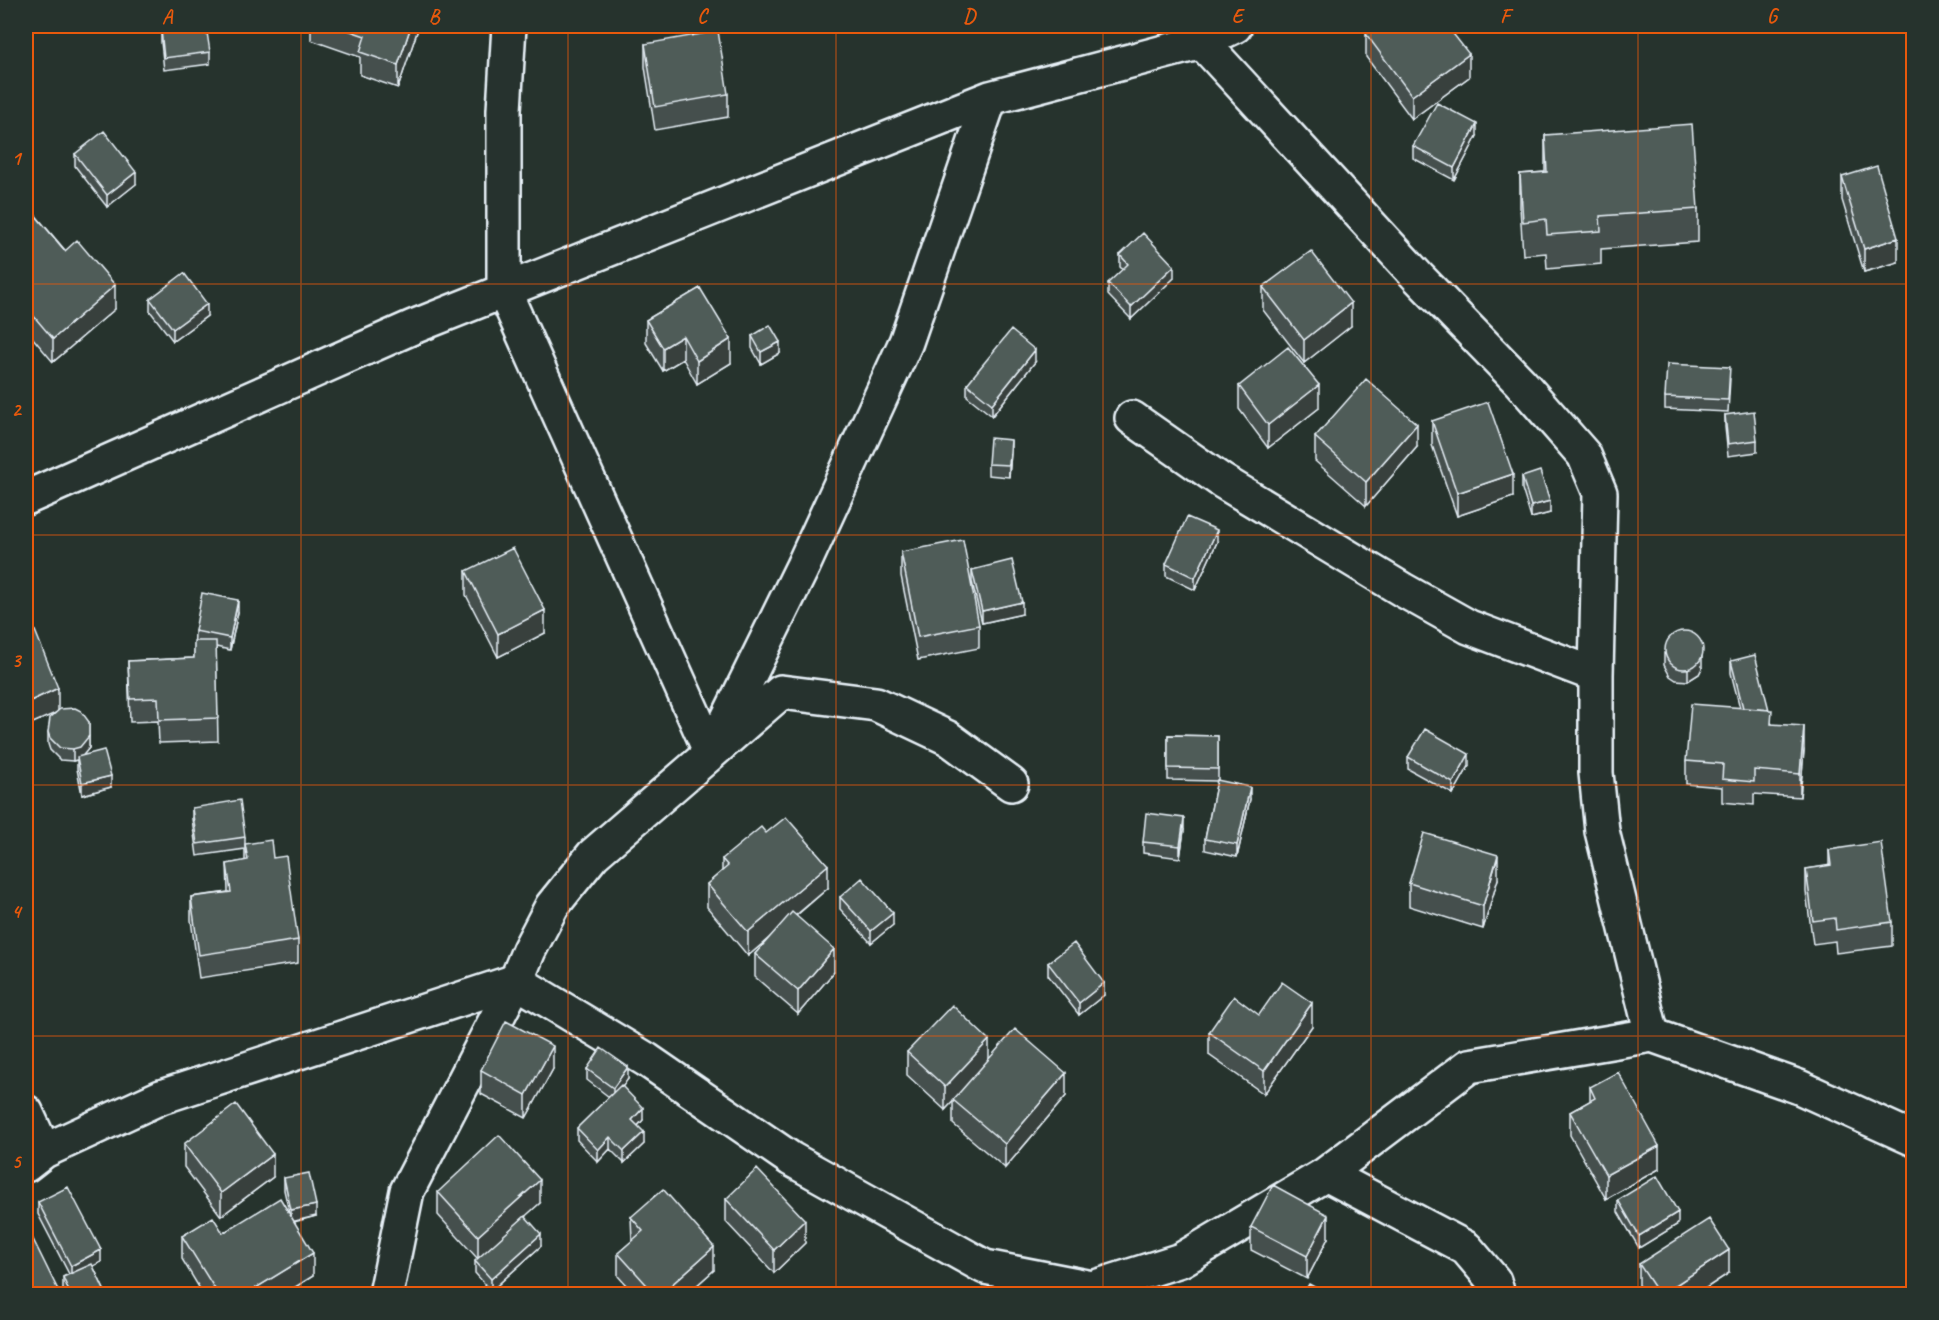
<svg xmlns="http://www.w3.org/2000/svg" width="1939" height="1320" font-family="Caveat,sans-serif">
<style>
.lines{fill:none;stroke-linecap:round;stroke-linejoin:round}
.minor-casing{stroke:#e8f1f8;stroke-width:38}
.minor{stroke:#26332d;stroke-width:33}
.wall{fill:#454f4d;stroke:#e8f1f8;stroke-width:1.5}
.shaded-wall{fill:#38403e;stroke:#e8f1f8;stroke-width:1.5}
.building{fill:#505c59;stroke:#e8f1f8;stroke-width:1.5}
.grid{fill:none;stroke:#e8590c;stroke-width:1.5;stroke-opacity:0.55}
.neatline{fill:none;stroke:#e8590c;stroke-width:2}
.grid-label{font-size:20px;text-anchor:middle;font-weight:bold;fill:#e8590c}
</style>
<rect width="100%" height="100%" fill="#26332d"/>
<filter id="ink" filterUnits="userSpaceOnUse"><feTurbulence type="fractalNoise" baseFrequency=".0167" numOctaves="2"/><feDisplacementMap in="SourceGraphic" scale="12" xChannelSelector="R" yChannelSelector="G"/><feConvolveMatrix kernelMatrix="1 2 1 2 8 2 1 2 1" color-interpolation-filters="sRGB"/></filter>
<g filter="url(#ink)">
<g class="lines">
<g class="minor-casing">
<path id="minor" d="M509,26L504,110V291L711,753L781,692L876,704L948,738L1011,784
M1196,26L1202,42L1419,278L1520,382L1584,455L1600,493L1596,675
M1132,418L1222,481L1403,590L1469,627L1596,675V773L1602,831L1652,1035
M26,498L413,327L990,98L1202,42L1235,26
M26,1112L44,1151
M26,1165L44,1151L161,1097L516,981L647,1060L791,1159L985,1267L1092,1288L1181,1260L1326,1174L1466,1248L1494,1281L1498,1294
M1326,1174L1469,1066L1652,1035L1799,1087L1914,1139
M386,1294L407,1191L516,981L529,950L552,906L593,855L711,753L803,566L906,342L990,98"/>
</g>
<use href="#minor" class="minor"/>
</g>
<path class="wall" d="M311,26H419L398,88L360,75V57L311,40Z
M645,26H663L660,28L654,29L648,28Z
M161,30L210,52V64L164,70L161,42Z
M1366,34L1469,77L1412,119L1366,57Z
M645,44L728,94V117L655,130L645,67Z
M1545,135L1698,209V242L1601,249V264L1547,269L1546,253L1523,255L1520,207V174L1545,172Z
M1477,136L1454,180L1413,158V146Z
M75,154L136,184L107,207L75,166Z
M1842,177L1898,262L1864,272L1842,200Z
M26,204L115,309L53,362L26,330Z
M1120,255L1174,278L1131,319L1108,295V283L1123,270L1120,267Z
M1263,287L1351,326L1304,363L1263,310Z
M700,288L731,363L697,384L683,359L663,371L646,343V320Z
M150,299L207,316L173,341L150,311Z
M752,336L780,353L761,364L752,348Z
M1035,362L992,416L967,396V384Z
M1730,379L1728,412L1665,409V397Z
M1239,386L1319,408L1268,448L1239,409Z
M1725,415L1757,440V452L1728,456L1725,427Z
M1432,421L1513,497L1457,516L1432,445Z
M1315,437L1417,447L1366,506L1315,461Z
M1011,452L1009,477L988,475V464Z
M1522,477L1550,513L1531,518L1522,489Z
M1217,542L1195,590L1166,576V564Z
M901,552L979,625V648L918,660L901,576Z
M972,570L1022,614L982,623L972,582Z
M466,571L545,633L498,657L466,595Z
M238,612L230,650L216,647L218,741L159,743L158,721L130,722L128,661L194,658L195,631Z
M1664,653L1702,668L1699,674L1688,681L1676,680L1670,676L1664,665Z
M1731,661L1772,724L1804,750L1800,797L1754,794V805L1722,802V787L1686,784V761L1740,708L1731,673Z
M58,711L89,722V748L82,756L111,787L82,795L77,769V760L73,761L60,760L50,750L48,744V732L56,712L26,726Z
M1168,735L1218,736V781L1250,799L1237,857L1205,850V839L1217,781L1168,780Z
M1408,757L1469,766L1453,794L1408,769Z
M192,808L245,837V849L197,856L192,819Z
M1184,830L1180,858L1143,853V842Z
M245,844L273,858L298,940V963L199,978L191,920V897L228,892L227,864L245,861Z
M1829,850L1892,922V946L1836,953L1835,941L1813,944L1806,892V869L1829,866Z
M722,859L828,888L796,916L834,972L798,1014L755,977V954L769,938L748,956L707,907V884L722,871Z
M1498,879L1483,929L1409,906V883Z
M840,897L893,925L871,943L840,909Z
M1048,963L1104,995L1079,1015L1048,975Z
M1259,1015L1312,1026L1264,1094L1209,1055V1032Z
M907,1052L989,1059L1066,1096L1005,1168L953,1124V1101L945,1110L907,1075Z
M553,1069L526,1118L481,1094V1070Z
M587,1069L628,1079L622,1086L643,1120L638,1126L644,1144L624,1163L610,1149L598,1162L577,1140V1128L609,1097L587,1080Z
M1590,1087L1659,1169L1606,1199L1570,1135V1112L1590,1101Z
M184,1144L273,1177L221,1216L184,1167Z
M284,1178L316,1216L294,1222L313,1276L284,1294H203L182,1259V1236L223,1233L289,1212L284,1190Z
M438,1192L540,1203L525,1216L541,1246L491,1291L475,1273V1261L478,1259L438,1215Z
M726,1199L805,1243L774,1273L726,1222Z
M1618,1200L1678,1224L1639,1248L1618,1212Z
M38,1202L101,1262L93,1266L106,1294H63V1277L69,1274L38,1214Z
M631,1217L714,1270L687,1294H634L618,1276V1253L632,1241Z
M1251,1227L1328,1238L1307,1279L1251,1250Z
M1639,1264L1729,1273L1697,1294H1644L1639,1287Z"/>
<path class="shaded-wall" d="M411,26H419L398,88V65Z
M654,26H663L660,28L654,29Z
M1493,26H1501L1493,29Z
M1469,54V77L1412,119V96Z
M1477,124V136L1454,180V168Z
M136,172V184L107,207V195Z
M1898,238V262L1864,272V249Z
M1174,266V278L1131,319V307Z
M115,285V309L53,362V339Z
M1351,303V326L1304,363V340Z
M207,304V316L173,341V329Z
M683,336V359L663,371V348Z
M731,339V363L697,384V361Z
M780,342V353L761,364V352Z
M1035,350V362L992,416V404Z
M1319,385V408L1268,448V425Z
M1417,424V447L1366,506V482Z
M1011,440V452L1009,477V465Z
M1513,474V497L1457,516V493Z
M1550,501V513L1531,518V506Z
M1217,530V542L1195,590V578Z
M238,600V612L230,650V638Z
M1022,602V614L982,623V611Z
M545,610V633L498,657V634Z
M1702,656V668L1699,674L1688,681V669Z
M58,688V712L26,726V703Z
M1804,726V750L1800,797V774Z
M89,736V748L80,759L73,761V749Z
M1469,754V766L1453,794V783Z
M111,776V787L82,795V783Z
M1250,787V799L1237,857V845Z
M1184,818V830L1180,858V846Z
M1498,855V879L1483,929V906Z
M828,865V888L748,956V932Z
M893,913V925L871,943V931Z
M834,949V972L798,1014V991Z
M1104,983V995L1079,1015V1003Z
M1312,1003V1026L1264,1094V1071Z
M989,1040V1063L945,1110V1087Z
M553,1046V1069L526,1118V1095Z
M628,1067V1079L613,1100V1088Z
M1066,1073V1096L1005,1168V1144Z
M643,1108V1120L632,1132V1120Z
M644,1132V1144L624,1163V1151Z
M610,1137V1149L598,1162V1150Z
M1659,1146V1169L1606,1199V1175Z
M273,1154V1177L221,1216V1193Z
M540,1180V1203L478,1259V1236Z
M316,1205V1216L291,1222V1210Z
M1678,1212V1224L1639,1248V1236Z
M1328,1215V1238L1307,1279V1256Z
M805,1220V1243L774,1273V1250Z
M541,1234V1246L491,1291V1279Z
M714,1247V1270L687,1294H661Z
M101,1250V1262L71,1278V1266Z
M1729,1250V1273L1697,1294H1662Z
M313,1253V1276L284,1294H246Z"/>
<path class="building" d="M193,26H206L210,52L164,58L161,30Z
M336,26H411L398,65L360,52L365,36Z
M1376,26H1447L1469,54L1412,96L1366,34Z
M718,31L728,94L655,107L645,44Z
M1437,103L1477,124L1454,168L1413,146Z
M1692,124L1698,209L1600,216L1601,231L1547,235L1546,219L1523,222L1520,174L1547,172L1545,135Z
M104,131L136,172L107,195L75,154Z
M1877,166L1898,238L1864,249L1842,177Z
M26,204L65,251L77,240L115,285L53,339L26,307Z
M1143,233L1174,266L1131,307L1108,283L1128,264L1120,255Z
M1311,251L1351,303L1304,340L1263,287Z
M184,273L207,304L173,329L150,299Z
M700,288L731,339L697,361L683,336L663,348L646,320Z
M770,325L780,342L761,352L752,336Z
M1011,330L1035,350L992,404L967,384Z
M1288,347L1319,385L1268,425L1239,386Z
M1667,364L1730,367L1728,400L1665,397Z
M1366,379L1417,424L1366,482L1315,437Z
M1488,402L1513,474L1457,493L1432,421Z
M1754,411L1757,440L1728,444L1725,415Z
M990,438L1011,440L1009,465L988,464Z
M1540,471L1550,501L1531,506L1522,477Z
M1187,517L1217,530L1195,578L1166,564Z
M963,540L979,625L918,637L901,552Z
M513,548L545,610L498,634L466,571Z
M1012,560L1022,602L982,611L972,570Z
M202,593L238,600L230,638L195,631Z
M26,608L58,688L26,703Z
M1665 650a19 19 0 1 1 38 0a19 19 0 1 1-38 0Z
M194,641H216L218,718L159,720L158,698L130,699L128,661L194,658Z
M1755,655L1769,710L1743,708L1731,661Z
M1691,704L1772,710L1771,724L1804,726L1800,774L1754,770V782L1722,779L1723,764L1686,761Z
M75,708L81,711L89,722V736L80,747L73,749L60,748L50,738L48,732L50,718L60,709Z
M1425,729L1469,754L1453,783L1408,757Z
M1168,735L1218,736V769L1168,768Z
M104,750L111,776L82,783L77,757Z
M1217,780L1250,787L1237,845L1205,839Z
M240,800L245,837L197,844L192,808Z
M1146,813L1184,818L1180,846L1143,842Z
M786,817L828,865L748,932L707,884L728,866L722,859L761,827L766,833Z
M1424,833L1498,855L1483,906L1409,883Z
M271,840L273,858L286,856L298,940L199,955L191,897L231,892L227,864L248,860L245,844Z
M1881,842L1892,922L1836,930L1835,918L1813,921L1806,869L1831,865L1829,850Z
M862,878L893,913L871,931L840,897Z
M792,912L834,949L798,991L755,954Z
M1074,943L1104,983L1079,1003L1048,963Z
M1282,982L1312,1003L1264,1071L1209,1032L1234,996L1259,1015Z
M952,1005L989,1040L945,1087L907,1052Z
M506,1021L553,1046L526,1095L481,1070Z
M1015,1029L1066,1073L1005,1144L953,1100Z
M601,1048L628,1067L613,1088L587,1069Z
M1618,1072L1659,1146L1606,1175L1570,1112L1595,1098L1590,1087Z
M621,1085L643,1108L632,1120L644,1132L624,1151L610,1137L598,1150L577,1128Z
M236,1104L273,1154L221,1193L184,1144Z
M499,1135L540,1180L478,1236L438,1192Z
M757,1169L805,1220L774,1250L726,1199Z
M309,1173L316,1205L291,1210L284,1178Z
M1657,1176L1678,1212L1639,1236L1618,1200Z
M1273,1185L1328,1215L1307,1256L1251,1227Z
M68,1187L101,1250L71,1266L38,1202Z
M663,1189L714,1247L661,1294H655L618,1253L643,1231L631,1217Z
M280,1198L313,1253L246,1294H218L182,1236L213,1217L223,1233Z
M525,1216L541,1234L491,1279L475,1261Z
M1709,1219L1729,1250L1662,1294H1659L1639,1264Z
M26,1225L60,1294H26Z
M92,1264L106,1294H70L63,1277Z
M1309,1284L1327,1294H1303Z"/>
</g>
<path class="grid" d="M301,26V1294M568,26V1294M836,26V1294M1103,26V1294M1371,26V1294M1638,26V1294M26,284H1914M26,535H1914M26,785H1914M26,1036H1914"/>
<rect width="1939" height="1320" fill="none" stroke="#26332d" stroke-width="66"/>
<rect x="33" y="33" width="1873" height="1254" class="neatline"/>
<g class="grid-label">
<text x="167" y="23">A</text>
<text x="434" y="23">B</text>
<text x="702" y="23">C</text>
<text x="969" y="23">D</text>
<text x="1237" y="23">E</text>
<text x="1505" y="23">F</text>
<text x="1772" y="23">G</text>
<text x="16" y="165">1</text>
<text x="16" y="416">2</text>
<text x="16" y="667">3</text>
<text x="16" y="918">4</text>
<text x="16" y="1168">5</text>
</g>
</svg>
